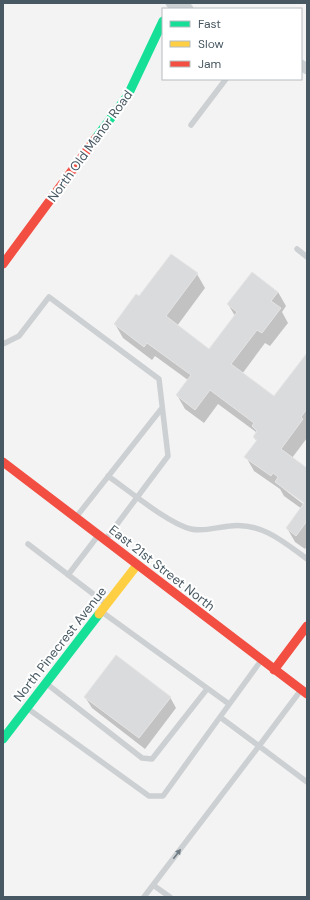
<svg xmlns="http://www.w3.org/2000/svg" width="310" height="900" font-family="'DM Sans',sans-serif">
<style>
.shadow{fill:#0003}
.building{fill:#dadbdc;stroke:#e5e5e6}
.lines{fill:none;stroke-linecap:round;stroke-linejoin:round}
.lane{stroke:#cdd0d2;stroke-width:5.5}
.street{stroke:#cdd0d2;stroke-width:11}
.fast{stroke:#16e098;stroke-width:9}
.slow{stroke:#ffcf43;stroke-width:9}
.jam{stroke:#f24e42;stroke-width:9}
.oneway{fill:#707c84}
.labels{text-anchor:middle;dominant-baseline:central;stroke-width:4;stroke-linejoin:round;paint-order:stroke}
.street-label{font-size:13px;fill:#485862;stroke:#fff}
</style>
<rect width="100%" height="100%" fill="#f4f3f3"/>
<path class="shadow" d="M197,274L205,288L177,326L209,350L235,316L228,304L278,292L286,306L282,312L288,323L270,346L265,343L242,374L274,398L307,354V438L292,458L307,469V504L281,487L307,507V546L305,549L295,542L287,528L302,509L284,496L280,489L254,471L246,457L257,442L254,437L256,432L218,404L204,423L185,409L177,395L188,380L155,356L152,360L123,338L115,324L139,298Z
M85,697H170L176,708L145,749L92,708Z"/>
<path class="building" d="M171,254L198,273L166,316L209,349L237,312L227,304L252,272L278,292L271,301L281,308L262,333L257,330L231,364L274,396L307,353V409L301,417L303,419L281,449L307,468V521L296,536L286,528L304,503L275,482L278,477L273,473L271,476L244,457L257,440L253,437L257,431L252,426L254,423L210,390L195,410L176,395L191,375L147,343L144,347L114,324L136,294L139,296Z
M116,655L171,697L139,738L84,697Z"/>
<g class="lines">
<path class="lane" d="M191,125L226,79
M297,249L307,257
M3,344L19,336L49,297L159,379L168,456L106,539
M108,476C128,490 169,524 191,529C204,532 217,527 230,526C261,522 284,542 307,559
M77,516L162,408
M28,544L105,603
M68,575L97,537
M102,612L229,704
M47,684L142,758L152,759L207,689
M301,690L259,746L307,782
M27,708L149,796H163L220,717
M153,885L259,746L220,717L260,662
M144,897L153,885L170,897"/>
<path class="street" d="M171,3L188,9
M301,65L307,69"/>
<path class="fast" d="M96,138L128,95L163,21
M3,739L99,614"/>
<path class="slow" d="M99,614L137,565"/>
<path class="jam" d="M3,264L96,138
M3,462L307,694
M274,670L307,626"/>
</g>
<defs><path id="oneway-solid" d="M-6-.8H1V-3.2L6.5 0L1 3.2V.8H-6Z"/></defs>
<use class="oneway" href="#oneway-solid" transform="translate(177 854) rotate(-53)"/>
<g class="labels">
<g class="street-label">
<text transform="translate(90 146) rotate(-54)">North Old Manor Road</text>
<text transform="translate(162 568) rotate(38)">East 21st Street North</text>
<text transform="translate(60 644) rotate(-52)">North Pinecrest Avenue</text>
</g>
</g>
<rect width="310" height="900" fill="none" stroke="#485862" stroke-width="8"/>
<rect x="162" y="8" width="140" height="72" fill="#ffffff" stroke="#b6bcc0"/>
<rect x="170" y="21" width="20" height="6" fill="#16e098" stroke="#b6bcc0"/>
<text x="198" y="28" font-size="12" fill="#485862">Fast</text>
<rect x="170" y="41" width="20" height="6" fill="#ffcf43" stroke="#b6bcc0"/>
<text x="198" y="48" font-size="12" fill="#485862">Slow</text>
<rect x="170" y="61" width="20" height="6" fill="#f24e42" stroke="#b6bcc0"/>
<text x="198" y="68" font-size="12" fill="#485862">Jam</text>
</svg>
